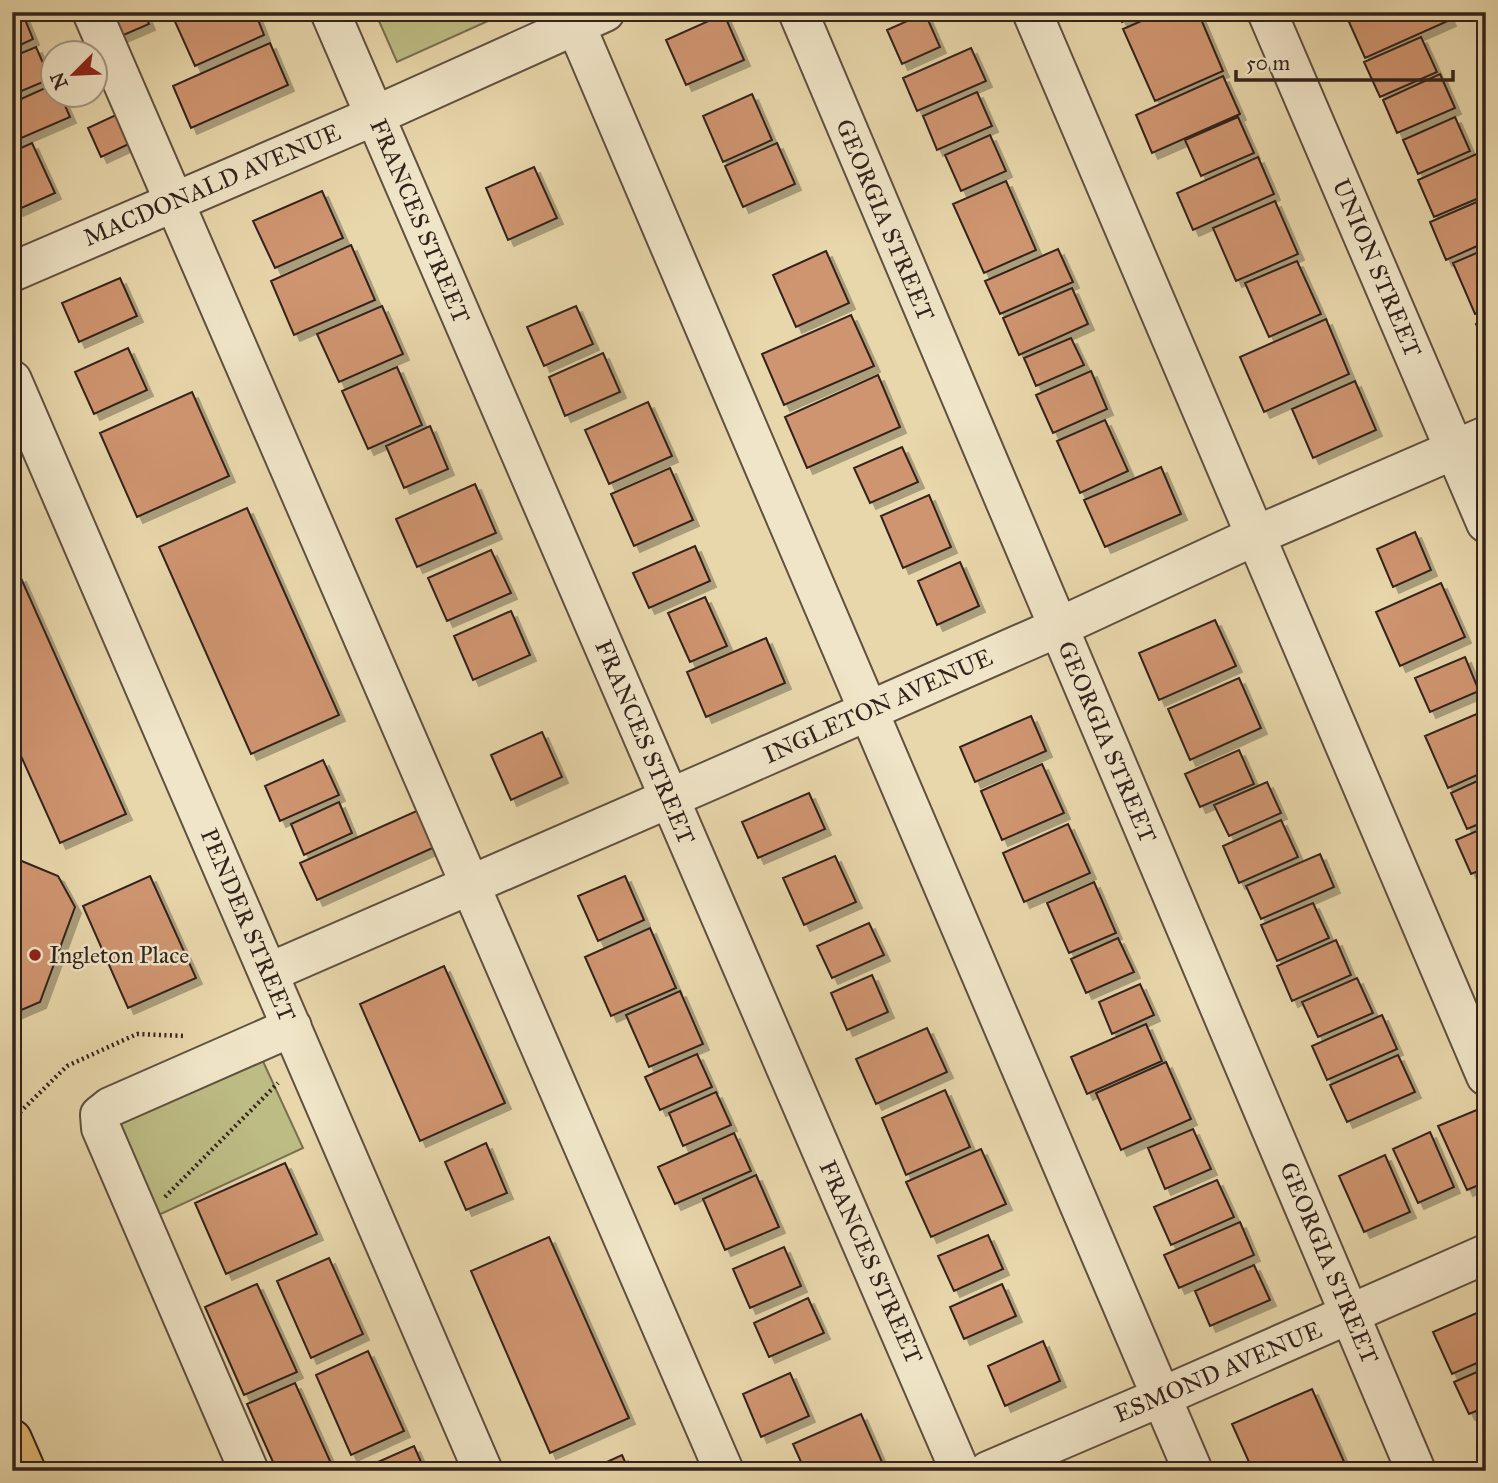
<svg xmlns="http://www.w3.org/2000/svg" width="1498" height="1483" font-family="'IM FELL Great Primer',serif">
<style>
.green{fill:#bdbc84;stroke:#787050;stroke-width:2}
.building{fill:#cf956f;stroke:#33231c;stroke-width:2;filter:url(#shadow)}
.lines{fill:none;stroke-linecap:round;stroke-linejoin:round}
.minor-casing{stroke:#605040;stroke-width:42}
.major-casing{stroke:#33231c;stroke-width:42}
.path{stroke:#33231c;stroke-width:4.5;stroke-dasharray:2 3.5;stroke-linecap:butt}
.minor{stroke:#f0e5c8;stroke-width:38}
.major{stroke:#e4bc76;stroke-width:38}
.poi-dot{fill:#8f2418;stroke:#f0e5c8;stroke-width:2.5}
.labels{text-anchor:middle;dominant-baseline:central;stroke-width:5;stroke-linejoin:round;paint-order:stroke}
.street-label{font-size:24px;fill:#33231c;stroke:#f0e5c8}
.poi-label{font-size:24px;fill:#33231c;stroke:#f0e5c8;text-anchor:start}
</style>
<defs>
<filter id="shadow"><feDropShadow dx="6" dy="6" stdDeviation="0" flood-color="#0004"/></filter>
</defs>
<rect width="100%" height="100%" fill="#e8d7ab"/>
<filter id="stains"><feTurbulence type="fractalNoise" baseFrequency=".00286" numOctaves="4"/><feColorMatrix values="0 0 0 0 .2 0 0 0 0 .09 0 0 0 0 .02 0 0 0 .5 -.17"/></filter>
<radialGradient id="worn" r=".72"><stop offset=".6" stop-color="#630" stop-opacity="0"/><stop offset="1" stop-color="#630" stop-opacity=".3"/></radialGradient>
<path class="green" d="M375,12H508L397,62Z
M261,1057L303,1148L148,1220L115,1134L122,1121Z"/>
<path class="building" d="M12,12H22L33,39L12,49Z
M108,12H144L149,24L119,37Z
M177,12H255L264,35L195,66L172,15Z
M1117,12H1144L1122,22Z
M1162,12H1198L1223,71L1155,101L1123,29Z
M1371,12H1446L1450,20L1365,58L1349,22Z
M925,13L940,47L902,64L887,30Z
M724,14L744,60L686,85L666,40Z
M1421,37L1437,72L1380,97L1364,62Z
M270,43L288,85L191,128L173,86Z
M36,47L50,79L12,95V57Z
M971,48L986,81L917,111L903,78Z
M1440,74L1455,108L1397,133L1383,100Z
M1223,76L1240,114L1152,153L1136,115Z
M52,85V94H60L70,117L12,142V103Z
M977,92L992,126L937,150L923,116Z
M752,94L772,140L723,162L703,116Z
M118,114L131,143L101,157L88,128Z
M1238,117L1254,153L1201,176L1185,140Z
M1455,117L1470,151L1418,174L1403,140Z
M990,135L1006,171L961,191L945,155Z
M32,143L55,193L17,210L12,198V152Z
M777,143L795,184L743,207L725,166Z
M1481,152L1486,164V195L1434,217L1418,180Z
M1258,157L1274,194L1193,230L1177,193Z
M534,167L557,218L508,240L486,188Z
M1006,181L1036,250L984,273L953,204Z
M322,191L343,238L275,268L253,221Z
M1486,198V242L1446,260L1430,222Z
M1275,201L1298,254L1236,281L1213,228Z
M351,245L375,300L294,335L271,281Z
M1058,249L1073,282L1000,314L985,281Z
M1486,249V309L1475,314L1453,263Z
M826,251L849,303L796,327L773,275Z
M1297,261L1321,314L1269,337L1245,283Z
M120,278L137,316L79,342L62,303Z
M1072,288L1088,324L1019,355L1003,318Z
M382,306L403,354L339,382L317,334Z
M576,306L593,344L544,366L527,327Z
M851,315L874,366L784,405L762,354Z
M1326,319L1349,374L1264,412L1240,357Z
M1486,320V347L1476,324Z
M1071,338L1084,365L1036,386L1024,358Z
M128,348L147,390L94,414L75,372Z
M603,353L620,392L565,416L549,377Z
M397,367L422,425L368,449L342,391Z
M1091,371L1107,409L1053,433L1036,395Z
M878,375L900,427L807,468L785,417Z
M1355,381L1376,430L1313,458L1292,409Z
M192,392L229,476L137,517L100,433Z
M648,402L672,456L609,484L585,430Z
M1105,420L1128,471L1080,493L1057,441Z
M430,426L448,469L404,488L386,446Z
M902,447L918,482L870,503L854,468Z
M1161,467L1181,514L1105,547L1084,500Z
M670,468L693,520L634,546L611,494Z
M475,484L496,533L417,567L396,519Z
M929,495L951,547L903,568L881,516Z
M247,508L339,715L251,754L159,547Z
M1415,532L1431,570L1393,587L1377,549Z
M695,546L710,581L649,608L633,573Z
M491,550L511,593L447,621L428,578Z
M960,562L979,606L937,625L918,581Z
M20,576L126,814L60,843L12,736V580Z
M1441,583L1465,637L1400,666L1376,612Z
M705,597L727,646L690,662L668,613Z
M511,611L530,655L473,680L454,636Z
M1215,620L1236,666L1159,700L1139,653Z
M766,638L785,683L706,717L687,672Z
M1465,657L1479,691L1430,712L1415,678Z
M1239,678L1261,728L1190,760L1168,709Z
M1486,710V771L1448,788L1425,736Z
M1031,716L1046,751L975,782L960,747Z
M542,732L562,777L511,800L491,755Z
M1239,750L1254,784L1200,807L1185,774Z
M323,760L339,795L280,821L265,786Z
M1042,764L1064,813L1002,840L981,791Z
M1486,777V821L1467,829L1451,793Z
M1267,782L1281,813L1229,836L1214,805Z
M809,793L825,829L758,858L742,822Z
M339,802L352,833L304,855L291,824Z
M421,809L437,846L317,900L300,863Z
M1281,820L1298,857L1239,883L1223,846Z
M1068,824L1090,873L1024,902L1003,853Z
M1486,827V868L1471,874L1456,840Z
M1320,854L1334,887L1261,919L1246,886Z
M835,856L856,902L804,925L783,878Z
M12,857L58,876L75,907L40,1002L12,1014Z
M1486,874V898L1477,877Z
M150,876L196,978L128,1008L83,906Z
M625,876L644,920L598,941L578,896Z
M1094,882L1116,933L1069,953L1047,903Z
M1313,903L1329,938L1277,961L1261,925Z
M869,923L884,955L832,978L817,946Z
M650,928L676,988L611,1016L585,957Z
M1118,938L1134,972L1086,993L1071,959Z
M1336,940L1351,975L1292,1001L1277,966Z
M444,966L505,1103L420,1141L360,1004Z
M872,975L888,1012L847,1030L831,993Z
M1357,978L1373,1013L1318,1037L1302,1002Z
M1140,984L1154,1015L1112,1034L1099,1002Z
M680,991L703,1044L649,1067L626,1015Z
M1382,1015L1397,1049L1327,1080L1312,1046Z
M1146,1024L1162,1061L1087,1094L1071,1057Z
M927,1028L947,1072L876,1104L856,1059Z
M697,1054L712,1087L660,1110L645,1077Z
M1398,1055L1415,1092L1347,1122L1330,1085Z
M1166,1062L1191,1119L1121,1150L1096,1093Z
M945,1090L970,1147L906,1175L882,1118Z
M716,1092L731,1125L683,1146L669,1113Z
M1479,1109L1486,1124V1182L1467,1190L1438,1126Z
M1193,1129L1211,1169L1165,1189L1148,1148Z
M1430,1132L1454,1187L1418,1203L1393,1149Z
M734,1133L751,1171L675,1204L658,1167Z
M486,1143L507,1193L466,1210L445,1162Z
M981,1149L1006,1204L931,1237L906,1182Z
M1385,1155L1410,1212L1364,1232L1339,1176Z
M285,1163L317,1234L226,1274L195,1203Z
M756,1175L779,1227L725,1250L703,1199Z
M1217,1180L1234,1217L1171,1245L1154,1207Z
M1240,1222L1254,1255L1179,1288L1164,1255Z
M988,1235L1003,1269L954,1291L938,1256Z
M549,1237L629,1418L550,1453L471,1271Z
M784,1247L801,1286L750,1308L733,1269Z
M329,1258L363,1334L311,1358L277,1281Z
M1254,1265L1270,1300L1210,1326L1195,1291Z
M257,1284L297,1372L244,1395L205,1307Z
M1002,1284L1016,1316L964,1339L950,1307Z
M808,1298L824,1333L769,1357L754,1323Z
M1486,1309V1359L1452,1374L1433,1332Z
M1043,1341L1060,1381L1005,1406L988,1366Z
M368,1351L404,1431L351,1455L316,1375Z
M1486,1368V1407L1469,1414L1454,1382Z
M790,1373L809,1416L761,1437L743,1394Z
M295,1383L334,1470L332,1471H277L247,1404Z
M1312,1389L1345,1464L1329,1471H1253L1232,1424Z
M1486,1413V1436L1477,1417Z
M861,1414L882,1462L862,1471H805L793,1444Z
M414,1446L425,1471H360V1470Z
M622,1455L629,1471H587Z"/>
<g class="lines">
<g class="minor-casing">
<path id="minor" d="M92,12L724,1471
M330,12L960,1471
M570,12L1193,1471
M798,12L1416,1471
M1032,12L1486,1076
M1267,12L1486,523
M12,272L374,116L605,12
M12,380L483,1471
M268,973L709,781L1059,627L1257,535L1486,436
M249,1471L101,1128L100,1115L110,1107L292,1027
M988,1471L1161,1397L1486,1254"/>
</g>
<g class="major-casing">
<path id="major" d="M12,1439L26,1471"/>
</g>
<path class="path" d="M12,1120L67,1066L137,1034L185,1036
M165,1197L278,1083"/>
<use href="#minor" class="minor"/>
<use href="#major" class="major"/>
</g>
<circle class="poi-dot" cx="35" cy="955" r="7"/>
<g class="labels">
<g class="street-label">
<text transform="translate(212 185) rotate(-23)">MACDONALD AVENUE</text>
<text transform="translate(885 220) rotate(67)">GEORGIA STREET</text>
<text transform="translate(420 221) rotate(67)">FRANCES STREET</text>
<text transform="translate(1377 268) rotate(67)">UNION STREET</text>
<text transform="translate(878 706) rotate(-24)">INGLETON AVENUE</text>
<text transform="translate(645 742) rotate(67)">FRANCES STREET</text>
<text transform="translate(1107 742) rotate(67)">GEORGIA STREET</text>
<text transform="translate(248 925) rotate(67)">PENDER STREET</text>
<text transform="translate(871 1262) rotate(66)">FRANCES STREET</text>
<text transform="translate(1329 1263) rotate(67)">GEORGIA STREET</text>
<text transform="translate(1218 1372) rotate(-23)">ESMOND AVENUE</text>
</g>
<g class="poi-label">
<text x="49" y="955">Ingleton Place</text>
</g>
</g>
<rect width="1498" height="1483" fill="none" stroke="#e8d7ab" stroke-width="42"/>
<rect x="14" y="14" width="1470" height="1455" fill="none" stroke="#33231c" stroke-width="3.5"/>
<rect x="21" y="21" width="1456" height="1441" fill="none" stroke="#33231c" stroke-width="2"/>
<g transform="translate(74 74) rotate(246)"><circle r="33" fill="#f0e5c8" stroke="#a49783" stroke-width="2"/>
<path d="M0-5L12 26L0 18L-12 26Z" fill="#8f2418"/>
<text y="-10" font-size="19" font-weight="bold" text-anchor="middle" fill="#33231c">N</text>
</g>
<path d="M1236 70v10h217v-10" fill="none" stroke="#33231c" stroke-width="3.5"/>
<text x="1246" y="70" font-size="21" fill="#33231c" stroke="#f0e5c8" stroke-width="5" paint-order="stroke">50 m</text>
<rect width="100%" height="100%" filter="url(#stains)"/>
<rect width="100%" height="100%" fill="url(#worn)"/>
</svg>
